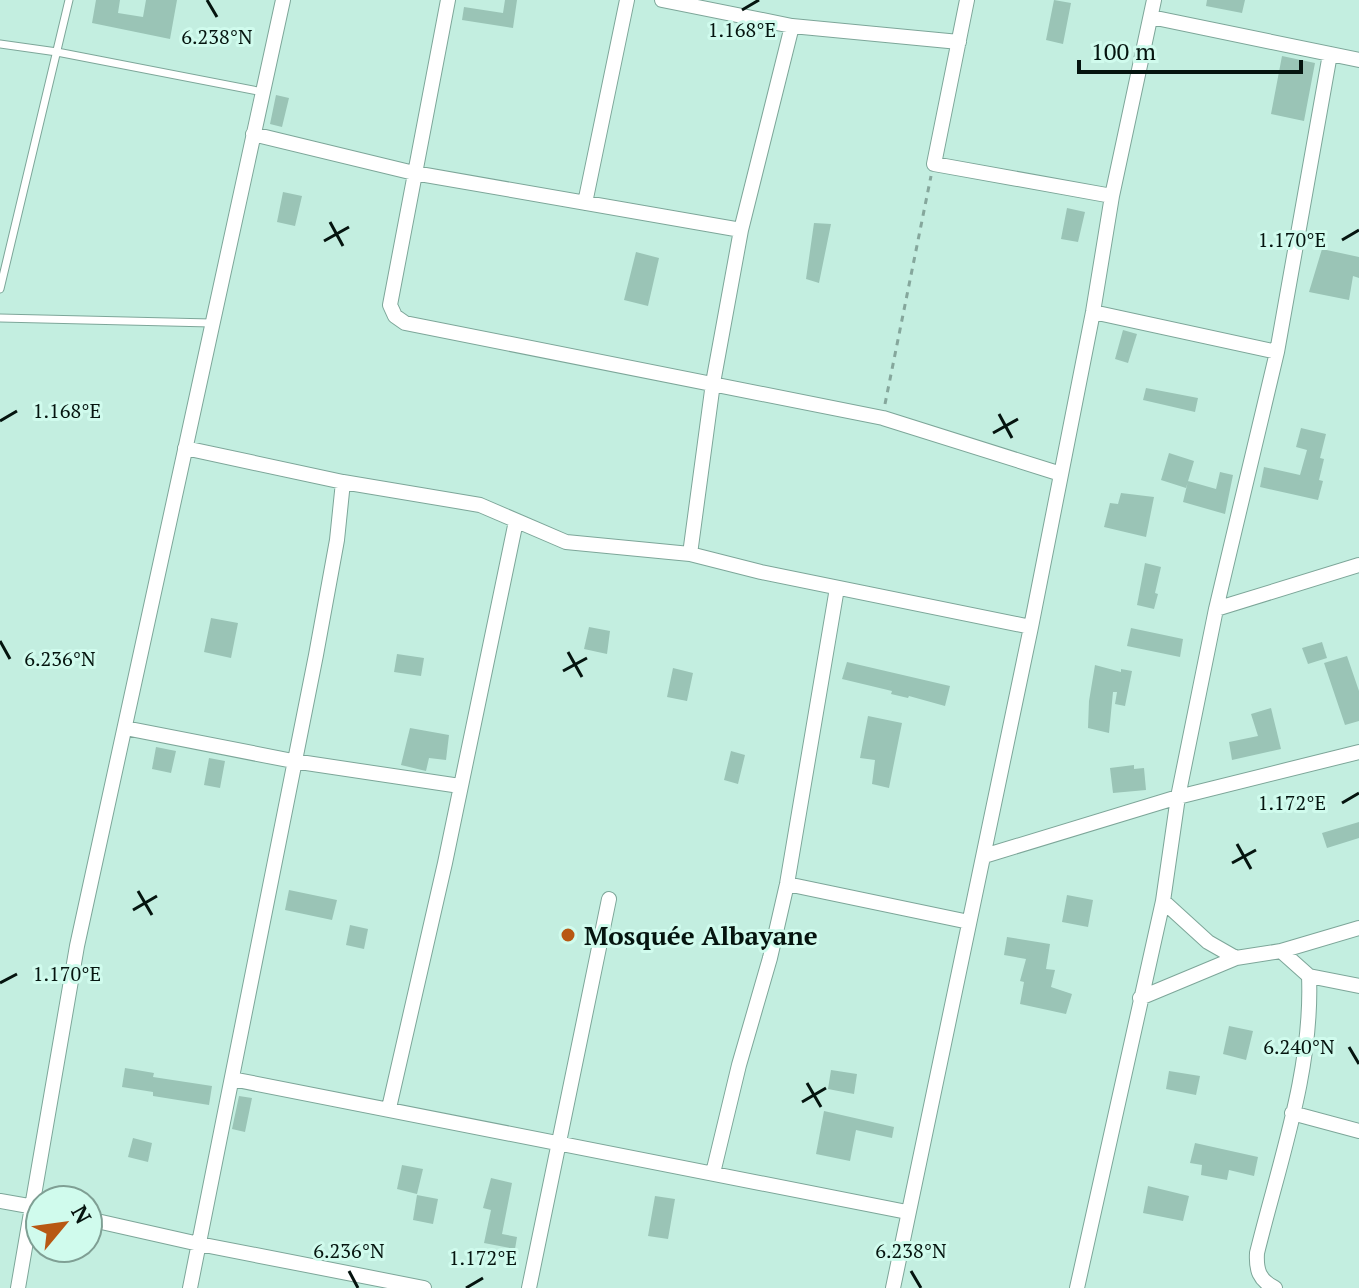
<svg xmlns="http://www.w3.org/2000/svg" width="1359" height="1288" font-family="'PT Serif',serif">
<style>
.building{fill:#9ac4b6}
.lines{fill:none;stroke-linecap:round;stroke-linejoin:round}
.service-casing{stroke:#7da699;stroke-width:9}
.minor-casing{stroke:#7da699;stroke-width:16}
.path{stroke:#85a79c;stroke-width:3;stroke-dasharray:6 6;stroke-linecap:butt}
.service{stroke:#fff;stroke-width:7}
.minor{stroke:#fff;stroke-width:14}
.ticks{fill:none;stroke:#05140f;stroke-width:3}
.poi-dot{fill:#b85813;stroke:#d0fbed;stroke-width:3}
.labels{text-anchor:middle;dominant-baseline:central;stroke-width:6;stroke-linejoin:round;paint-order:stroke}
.poi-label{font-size:26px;font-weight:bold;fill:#05140f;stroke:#d0fbed;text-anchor:start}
.ticks-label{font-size:20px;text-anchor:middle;fill:#05140f;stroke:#d0fbed;stroke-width:6;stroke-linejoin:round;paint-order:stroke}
</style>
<rect width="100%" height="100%" fill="#c3eee0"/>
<path class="building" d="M96,0H120L118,13L143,17L146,0H177L170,39L92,23Z
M505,0H517L513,28L462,20L464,7L503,13Z
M1054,0L1071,3L1063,44L1046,40Z
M1207,0H1245L1242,13L1206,6Z
M1282,56L1315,63L1304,121L1271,114Z
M276,95L289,98L282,127L270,124Z
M283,192L302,196L295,226L277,222Z
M1067,208L1085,212L1078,242L1061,239Z
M814,223L831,224L819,283L806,279Z
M1322,249L1359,257V278L1353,276L1349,300L1309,292Z
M636,252L659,258L648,306L624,300Z
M1123,330L1137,334L1128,363L1115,359Z
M1146,388L1198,398L1195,412L1143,400Z
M1301,428L1326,434L1320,458L1324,459L1319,480L1323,481L1318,500L1260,487L1264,467L1300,475L1307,450L1296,447Z
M1169,453L1194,461L1186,488L1161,480Z
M1220,472L1233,475L1225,514L1183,502L1188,481L1216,489Z
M1121,493L1154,497L1146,537L1104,527L1110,503L1118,504Z
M1145,563L1161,567L1155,593L1158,594L1154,609L1137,605Z
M211,618L238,623L231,658L204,652Z
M589,627L610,631L607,654L584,649Z
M1131,628L1183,639L1180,657L1127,646Z
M1322,642L1327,658L1308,664L1302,648Z
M397,654L424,658L421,676L394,672Z
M1347,656L1359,691V721L1345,725L1324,663Z
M847,662L950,686L945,706L909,696L908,698L891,694L892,691L842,679Z
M1095,665L1121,672V669L1132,671L1125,706L1115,704L1117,692H1113L1109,733L1088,728L1089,701Z
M673,668L693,673L687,701L667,697Z
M1271,708L1281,749L1232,760L1229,742L1258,736L1251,714Z
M868,716L902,723L889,788L872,784L875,760L860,758Z
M410,728L449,735L446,760L429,758L426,771L401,765Z
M156,747L176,751L171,773L152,769Z
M731,751L745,755L738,784L724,780Z
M209,758L225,761L220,788L204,785Z
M1134,765V769L1144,768L1146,790L1113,793L1110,768Z
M1359,822V838L1327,848L1322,833Z
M289,890L337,900L332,920L285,910Z
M1067,895L1093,900L1088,927L1062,922Z
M350,925L368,929L364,949L346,945Z
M1007,937L1050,944L1046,969L1055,970L1051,987L1072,994L1066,1014L1020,1004L1024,982L1020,981L1026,959L1004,955Z
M1229,1026L1253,1031L1246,1060L1223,1054Z
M125,1068L154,1073L153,1077L212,1086L209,1105L153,1096V1092L122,1087Z
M831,1070L857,1074L854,1094L828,1089Z
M1169,1071L1200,1076L1196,1095L1166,1089Z
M239,1096L252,1098L245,1132L232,1129Z
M824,1111L894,1127L892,1138L856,1130L850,1161L816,1154Z
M133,1138L152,1143L148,1162L128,1157Z
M1195,1143L1258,1157L1254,1176L1229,1170L1227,1180L1201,1175L1202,1165L1190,1163Z
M402,1165L423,1169L417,1194L397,1189Z
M491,1178L512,1183L502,1234L517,1237L515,1249L484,1243L491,1210L483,1208Z
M1148,1186L1189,1196L1183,1221L1143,1213Z
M417,1195L438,1199L433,1224L413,1220Z
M655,1196L675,1199L668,1239L648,1236Z"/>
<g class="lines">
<g class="service-casing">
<path id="service" d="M0,44L57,52L263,92
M0,289L69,0
M0,318L211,323"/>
</g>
<g class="minor-casing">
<path id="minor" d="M448,0L390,305L395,316L405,323L883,418L1061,474
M662,0L792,26L959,42
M967,0L934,164L1112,196
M1151,17L1359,60
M253,134L414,173L741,230
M585,203L627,0
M1093,312L1277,352
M185,448L343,482L480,505L566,542L690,554L761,572L1031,627
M690,554L713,383L741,230L792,26
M1216,609L1359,565
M125,728L293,761L460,786
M984,856L1178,797L1359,752
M787,884L969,922
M1163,901L1208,942L1236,958
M1281,951L1309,976L1359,986
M1140,998L1236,958L1281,951L1359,928
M232,1079L907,1212
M389,1108L445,863L516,521
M1292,1113L1359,1131
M713,1173L739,1065L770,958L787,884L837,588
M0,1201L40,1208
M88,1219L199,1244L424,1288
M18,1288L77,946L283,0
M190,1288L316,655L337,540L343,482
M529,1288L609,899
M893,1288L1031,627L1093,312L1112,196L1154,0
M1077,1288L1163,901L1178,797L1216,609L1277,352L1330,54
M1275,1288C1259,1280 1256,1270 1257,1253C1279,1163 1313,1070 1309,976"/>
</g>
<path class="path" d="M885,404L931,176"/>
<use href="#service" class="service"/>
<use href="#minor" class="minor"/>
</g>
<path class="ticks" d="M207,0L217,17M742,10L759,0M330,222L343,246M1342,240L1359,230M324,241L349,227M999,414L1012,438M0,421L17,411M993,433L1018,419M0,641L10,659M568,652L582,677M563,671L587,658M1342,803L1359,793M1237,844L1251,869M1232,863L1256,850M138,891L152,915M133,910L157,896M0,983L17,974M1349,1047L1359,1064M807,1083L821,1107M802,1102L826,1088M349,1271L358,1288M911,1271L921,1288M466,1288L483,1278"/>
<circle class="poi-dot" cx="568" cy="935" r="8"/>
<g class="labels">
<g class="poi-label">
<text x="584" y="935">Mosquée Albayane</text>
</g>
</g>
<g class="ticks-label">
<text x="742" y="37">1.168°E</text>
<text x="217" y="44">6.238°N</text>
<text x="1292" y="247">1.170°E</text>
<text x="67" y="418">1.168°E</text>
<text x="60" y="666">6.236°N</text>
<text x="1292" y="810">1.172°E</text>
<text x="67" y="981">1.170°E</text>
<text x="1299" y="1054">6.240°N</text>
<text x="349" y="1258">6.236°N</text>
<text x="911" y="1258">6.238°N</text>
<text x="483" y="1265">1.172°E</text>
</g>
<g transform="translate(64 1224) rotate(61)"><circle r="38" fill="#d0fbed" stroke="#7f9f94" stroke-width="2"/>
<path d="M0-6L14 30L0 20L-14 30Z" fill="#b85813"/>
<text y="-12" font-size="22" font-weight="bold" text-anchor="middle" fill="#05140f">N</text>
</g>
<path d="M1079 60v12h222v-12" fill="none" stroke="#05140f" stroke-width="4"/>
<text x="1091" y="60" font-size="24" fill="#05140f" stroke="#d0fbed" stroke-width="6" paint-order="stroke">100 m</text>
</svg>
